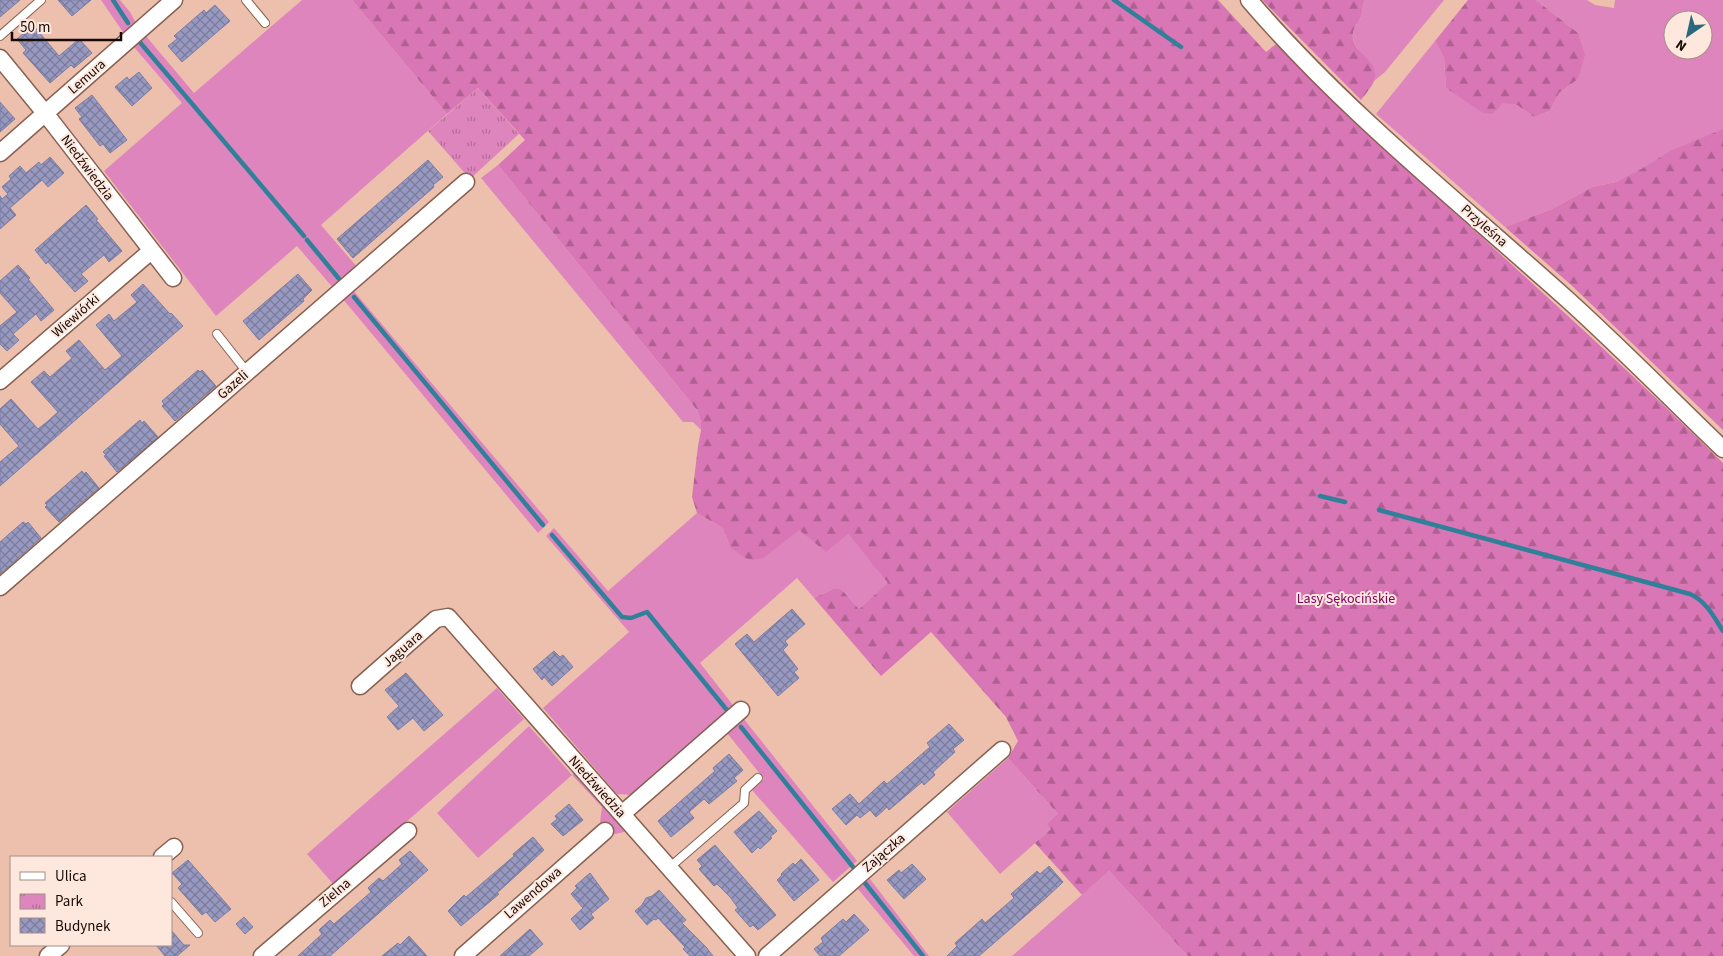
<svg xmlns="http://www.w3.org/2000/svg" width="1723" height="956" font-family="'Source Sans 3',sans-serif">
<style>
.grass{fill:#df85bd;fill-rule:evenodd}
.forest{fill:url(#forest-firs)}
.park{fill:url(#park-tufts)}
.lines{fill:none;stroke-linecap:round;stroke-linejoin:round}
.stream{stroke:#308099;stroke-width:4.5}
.building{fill:url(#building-cross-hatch);stroke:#7c7ea4}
.service-casing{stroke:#886050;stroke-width:10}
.minor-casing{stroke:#886050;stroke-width:19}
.service{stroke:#fff;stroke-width:8}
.minor{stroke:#fff;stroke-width:16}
.labels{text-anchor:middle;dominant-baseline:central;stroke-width:4;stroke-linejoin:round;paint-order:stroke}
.street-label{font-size:14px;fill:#180a05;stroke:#fee7dd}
.park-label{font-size:14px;fill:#820062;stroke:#fee7dd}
</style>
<defs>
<pattern id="forest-firs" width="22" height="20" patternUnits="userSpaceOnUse" patternTransform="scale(1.25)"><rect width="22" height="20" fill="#d976b5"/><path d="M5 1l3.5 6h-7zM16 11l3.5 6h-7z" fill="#af5f91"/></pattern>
<pattern id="park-tufts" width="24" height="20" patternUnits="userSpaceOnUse" patternTransform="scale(1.25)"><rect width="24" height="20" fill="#df85bd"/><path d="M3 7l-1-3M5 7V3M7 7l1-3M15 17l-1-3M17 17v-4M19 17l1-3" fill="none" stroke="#b46b98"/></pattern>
<pattern id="building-cross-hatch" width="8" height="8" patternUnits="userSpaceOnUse" patternTransform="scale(1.25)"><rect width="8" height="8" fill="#9799c1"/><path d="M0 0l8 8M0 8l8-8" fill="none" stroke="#7a7b9b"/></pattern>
</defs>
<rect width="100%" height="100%" fill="#edc0ae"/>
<path class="grass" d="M101,0H120L130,12L137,25L125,35Z
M302,0H352L447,114L321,225L358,268L334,289L297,246L216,316L104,171L182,103L133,46L145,35L194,93Z
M1365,0H1444L1385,72L1374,81C1378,56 1347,53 1354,29C1355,25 1359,22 1360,19C1363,13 1362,6 1365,0Z
M1536,0H1587L1595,5L1614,8L1615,0H1723V129L1616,182L1592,187L1552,209L1505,227L1376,114L1435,41L1444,58L1446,88L1493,114L1503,102L1517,105L1534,117L1550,111L1559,93L1578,79V33ZM1673,20H1703V50H1673Z
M498,165L697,410L701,422V430L693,422H683L481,178Z
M353,290L549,522L538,533L342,298Z
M697,513L723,528L730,547L764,558L799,529L847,533L889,583L859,609L841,589H833L814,598L797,578L700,663L736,709L633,795L617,794L543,708L629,632L546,536L554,528L608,591Z
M497,688L524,719L334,885L307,854Z
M743,718L857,861L833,882L752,790L764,779L727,733Z
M529,726L572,775L577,771L629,828L624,832L611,835L600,822L602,807L572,775L478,858L437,813Z
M1008,758L1058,814L1051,829L1000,874L947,812Z
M1109,871L1188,956H1012Z
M870,879L929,956H914L858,889Z"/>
<path class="forest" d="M352,0H1218L1266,52L1276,44C1421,187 1577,319 1723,463V956H1188L1109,871L1082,895L1035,843L1051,829L1047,824L1058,814L1008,758L1018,741L1006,717L931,632L881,676L814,598L833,589H841L859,609L888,583L848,534L826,552L799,530L764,558L752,560L745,558L730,547L723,528L697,513L692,497L698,446L701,430V422L697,410L498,165L525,140L478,88L447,114Z
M1262,0H1365C1362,6 1363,13 1360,19C1359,22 1355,25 1354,29C1347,51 1373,55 1375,73C1377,82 1366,93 1361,100Z
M1468,0H1536L1578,33L1585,55L1578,79L1559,93L1550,111L1534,117L1517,105L1503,103L1493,114L1483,113L1446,88L1444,58L1435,41Z
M1723,129V430L1570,284L1505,227L1552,209L1592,187L1616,182L1643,168L1670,151Z"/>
<path class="park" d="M478,88L519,134L470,179L428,131Z"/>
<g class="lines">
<path class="stream" d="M113,0L128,23
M1114,0L1181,47
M138,40L304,236
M307,240L340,280
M354,297L543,525
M1320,496L1345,502
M1379,510L1690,594C1706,601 1714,617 1723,631
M552,535L622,617L631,618L647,612L726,709
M741,727L853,867
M865,883L923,956"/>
</g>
<path class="building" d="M0,0H20L0,17Z
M58,0H91L72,16Z
M215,5L230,21L182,62L168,46L177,39L174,36L204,10L206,13Z
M33,25L59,56L79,39L92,53L74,68L71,65L50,83L23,53L26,50L17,39Z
M139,72L152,88L132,106L115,87L127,77L129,80Z
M92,95L127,140L110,153L103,144L100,146L79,119L82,117L75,108Z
M0,102L15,119L0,132Z
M50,157L64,173L48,187L42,180L10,208L16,215L0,229V196L2,199L8,194L2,187L11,179L9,176L20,166L26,173L39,162L41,165Z
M428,160L443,177L433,185L434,187L353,258L337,239Z
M86,205L98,219L96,220L122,251L109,262L104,255L81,274L88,281L75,292L48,262L46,264L35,250Z
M18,265L30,278L28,279L54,310L41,321L36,314L13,334L19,340L7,351L0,344V326L17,312L0,293V281Z
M298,274L312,290L303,299L304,301L259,340L243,321Z
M143,284L170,314L171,313L183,326L0,486V462L19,446L0,424V409L11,399L38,429L48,421L58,412L31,382L44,371L50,377L72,358L66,351L79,340L105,370L122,356L96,325L109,314L114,321L137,302L131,295Z
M198,370L200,372L202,370L216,386L175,421L162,406L164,404L162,401Z
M140,420L142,423L144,421L158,437L117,472L104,456L106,455L103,452Z
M82,471L84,474L86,472L99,488L59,522L45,507L47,505L45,503Z
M23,522L26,524L28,522L41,538L0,574V542Z
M792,609L805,624L785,641L788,645L783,650L798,669L794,672L799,678L778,696L735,644L747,634L754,642Z
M554,651L560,657L563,655L573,667L552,686L544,677L542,680L533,669Z
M406,673L443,715L424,731L413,718L398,730L387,717L399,706L385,690Z
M949,724L964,740L953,749L955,752L933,772L935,775L924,785L922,782L889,810L887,807L876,817L870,810L860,818L857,815L846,825L832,809L850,794L859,804L884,781L887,784L930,747L927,743Z
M729,754L743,770L734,778L737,781L709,804L704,799L689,812L694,818L671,837L658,821L715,771L713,768Z
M569,804L583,820L563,836L551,824L557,819L555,816Z
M759,811L777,831L770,837L772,838L760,849L758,847L752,853L734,832Z
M533,837L544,850L497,893L499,894L461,926L448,911L464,895L466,897L514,856L513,854Z
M715,845L776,915L758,930L753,925L750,927L735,910L738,908L730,897L717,884L714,886L699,869L702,866L697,860Z
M410,851L428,870L330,956H298L322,934L319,930L330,920L334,924L371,892L368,888L379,878L383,881L402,864L399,860Z
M801,859L819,880L794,901L777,880L782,875L781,874L793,863L795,865Z
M188,860L231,909L215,922L206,912L202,915L178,888L182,884L172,873Z
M912,864L926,879L904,899L887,880L899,870L901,873Z
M1049,866L1063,882L1047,897L979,956H947L957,946L955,943L982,919L985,923L1014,898L1011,894L1037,871L1040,874Z
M590,873L609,899L591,914L594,918L580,930L571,919L583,908L571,894L577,888L575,886Z
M659,890L686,920L682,923L706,947L713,956H690L683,949L685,947L658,918L656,920L654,919L647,925L635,911L642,905L646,898L652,896Z
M854,914L869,930L839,956H820L814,949L823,942L821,938L843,919L846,922Z
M244,917L253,927L245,934L236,924Z
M530,929L543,944L529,956H500Z
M171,930L184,945H190L177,956H165L156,945H171Z
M409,936L427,956H382L398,943L400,945Z"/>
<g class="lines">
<g class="service-casing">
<path id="service" d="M246,0L265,23
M0,36L41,0
M217,334L247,372
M670,867L744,803L745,790L758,778
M171,902L198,933"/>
</g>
<g class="minor-casing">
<path id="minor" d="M1249,0C1344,111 1459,202 1568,300C1621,348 1671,399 1723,449
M0,58L45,113L173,278
M0,153L174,0
M0,381L151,251
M0,587L466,182
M360,686L436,619L448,617L747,956
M622,814L741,710
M162,857L174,847
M48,956L61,945
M262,956L408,831
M463,956L605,831
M767,956L1002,750"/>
</g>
<use href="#service" class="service"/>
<use href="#minor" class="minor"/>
</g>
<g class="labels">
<g class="street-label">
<text transform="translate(87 77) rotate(-41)">Lemura</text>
<text transform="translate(87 168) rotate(53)">Niedźwiedzia</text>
<text transform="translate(1484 226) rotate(41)">Przyleśna</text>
<text transform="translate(76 316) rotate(-41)">Wiewiórki</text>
<text transform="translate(233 385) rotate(-41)">Gazeli</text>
<text transform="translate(403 649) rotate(-41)">Jaguara</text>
<text transform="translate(597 787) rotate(48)">Niedźwiedzia</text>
<text transform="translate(884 853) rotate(-41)">Zajączka</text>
<text transform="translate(335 893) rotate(-40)">Zielna</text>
<text transform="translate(533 893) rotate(-41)">Lawendowa</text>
</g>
<g class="park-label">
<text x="1346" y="599">Lasy Sękocińskie</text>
</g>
</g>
<rect x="10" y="856" width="162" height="90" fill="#fee7dd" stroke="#a28f87"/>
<rect x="20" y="872" width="25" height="8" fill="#ffffff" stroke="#a28f87"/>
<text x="55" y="881" font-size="15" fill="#180a05">Ulica</text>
<rect x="20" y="894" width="25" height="15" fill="url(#park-tufts)" stroke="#a28f87"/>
<text x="55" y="906" font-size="15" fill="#180a05">Park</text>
<rect x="20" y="918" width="25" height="15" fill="url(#building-cross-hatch)" stroke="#a28f87"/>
<text x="55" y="931" font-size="15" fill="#180a05">Budynek</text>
<g transform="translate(1688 35) rotate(214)"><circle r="24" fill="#fee7dd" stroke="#a28f87"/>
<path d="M0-4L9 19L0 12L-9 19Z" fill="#29687d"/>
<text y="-8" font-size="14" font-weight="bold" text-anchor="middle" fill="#180a05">N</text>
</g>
<path d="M12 32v8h109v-8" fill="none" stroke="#180a05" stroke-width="2.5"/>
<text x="20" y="32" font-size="15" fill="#180a05" stroke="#fee7dd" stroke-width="4" paint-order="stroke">50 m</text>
</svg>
